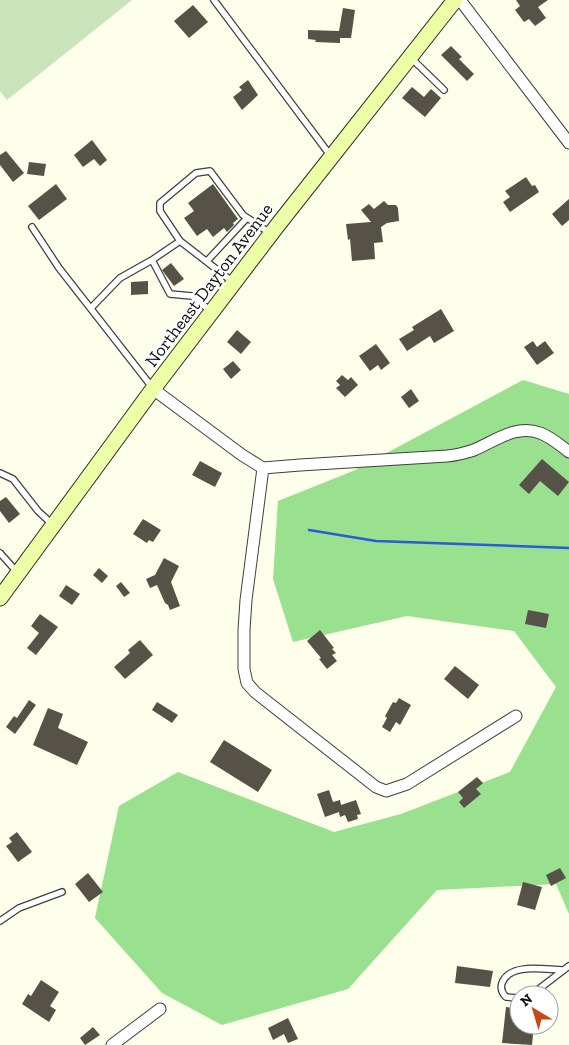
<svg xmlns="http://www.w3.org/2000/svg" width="569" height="1045" font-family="'Zilla Slab',serif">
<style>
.forest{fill:#99e08f}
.cemetery{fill:#c9e3ba}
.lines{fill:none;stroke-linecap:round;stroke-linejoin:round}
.stream{stroke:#2a5bda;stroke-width:2.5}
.building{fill:#565247}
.lane-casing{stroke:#3f3f3f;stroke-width:8}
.street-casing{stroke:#3f3f3f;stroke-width:13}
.secondary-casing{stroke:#2e2e2e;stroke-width:17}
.lane{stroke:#fff;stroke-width:5.5}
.street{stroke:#fff;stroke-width:11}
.secondary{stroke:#ecffa6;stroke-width:15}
.labels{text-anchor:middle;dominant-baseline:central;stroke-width:5;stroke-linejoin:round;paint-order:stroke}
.street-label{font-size:18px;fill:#0c0c0c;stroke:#fff}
</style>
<rect width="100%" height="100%" fill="#fdffeb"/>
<path class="forest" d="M523,380L569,394V914L556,884L437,890L348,989L222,1025L162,993L95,918L119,806L178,772L334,832L401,814L510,772L556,687L514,631L407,616L293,642L273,579L278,501L353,471Z"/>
<path class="cemetery" d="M0,0H132L7,100L0,91Z"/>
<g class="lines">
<path class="stream" d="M309,530L376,541L569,548"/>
</g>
<path class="building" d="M516,0H548L538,7L546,18L535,26L529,19L524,22L515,10L520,6Z
M193,5L208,22L189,38L174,21Z
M343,8L355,10L351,38H340V43L315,42L316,40L308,39V30L339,31Z
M451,46L462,57L459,59L474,74L467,81L441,55Z
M248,80L258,95L242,110L233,97L242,90L239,87Z
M412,87L424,97L431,89L441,98L425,117L402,98Z
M92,140L107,160L100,166L94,159L83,167L74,155Z
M6,151L24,173L13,182L0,165V155Z
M29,162L46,164L44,176L27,174Z
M526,177L532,186L535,185L539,192L510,212L503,202L510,197L505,191Z
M56,184L67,199L39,220L28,206Z
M213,184L238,219L233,223L234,225L227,232L224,228L213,237L207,229L197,236L184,218L194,211L188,203Z
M569,199V220L562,226L552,214Z
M384,201L388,205H396L398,208L399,221L387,223L381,227L383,242L374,243L375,259L352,261L350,239L348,240L346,224L371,222L361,210L369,204L374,209Z
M171,263L184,279L174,286L162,270Z
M148,281V294L131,295V282Z
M441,309L454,331L434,343L430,336L407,351L399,339L414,330L412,327Z
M237,330L251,342L241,354L227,342Z
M533,341L537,347L545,341L554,353L537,365L524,347Z
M376,344L390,363L381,370L378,365L370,371L359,356Z
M233,361L241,370L231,379L223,369Z
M342,375L348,380L351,377L358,385L345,397L336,388L340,385L336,381Z
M411,389L419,401L409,408L401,397Z
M542,459L569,482L558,496L540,481L529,494L519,485Z
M200,461L222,473L215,487L192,475Z
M6,497L20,514L9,523L0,511V501Z
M143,519L161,530L153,542L149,540L147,543L133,534Z
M164,558L179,566L171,582L180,606L170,610L168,605L165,603L157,585L150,588L146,579L155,575Z
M99,568L108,576L102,583L93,575Z
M121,582L130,593L124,597L116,586Z
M66,585L80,594L72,605L59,596Z
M528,610L549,614L546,628L525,624Z
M40,614L58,627L36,655L27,648L39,633L31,626Z
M320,630L334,648L332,649L336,653L332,655L337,661L327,669L319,659L321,658L307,641Z
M140,640L153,655L125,679L114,667L130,653L128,650Z
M455,666L479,685L468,699L444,679Z
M399,698L411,705L400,725L396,722L390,732L382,727L387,718L385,716L393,702L396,703Z
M29,700L36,705L15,734L6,727L14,716L17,718Z
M157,702L178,715L172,723L152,710Z
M48,708L63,714L58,728L88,742L77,765L33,745Z
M224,740L272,770L258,792L210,762Z
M477,777L483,783L476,789L481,794L464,808L459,802L463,798L458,792Z
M329,790L333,802L340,800L341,805L356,800L361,814L357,815L358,819L348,822L345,815L340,817L339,812L325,817L317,794Z
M17,832L32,852L18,862L6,846L12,842L9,838Z
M560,868L566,878L551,886L546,875Z
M88,873L103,892L89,902L75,884Z
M523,882L542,887L535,910L517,905Z
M457,966L493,971L490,987L455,983Z
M41,980L59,992L50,1006L56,1010L49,1022L22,1004L28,994L31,996Z
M506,1007L519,1009V1025H534L532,1045L502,1043Z
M288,1018L298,1039L288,1043L284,1034L273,1040L268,1028Z
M93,1027L100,1035L85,1045L80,1038Z"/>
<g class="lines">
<g class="lane-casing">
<path id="lane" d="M214,0L330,155
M410,57L444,90
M32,227L59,268L152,387
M180,241L160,211V203L196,173L210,171L243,215L270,233
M207,261L247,218
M91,308L120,278L152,260
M212,312L192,296L170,294L152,260L180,241L233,282
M0,473L13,479L38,511L52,524
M0,553L17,572
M0,921L19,908L62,892
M531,995L569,966
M519,998L506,997C502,993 500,989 502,983C510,962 546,970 563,970"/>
</g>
<g class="street-casing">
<path id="street" d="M460,0L569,143
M153,389L242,455L263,468L300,465L447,456C457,455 465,453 474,450C495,441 516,424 540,433C551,437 560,445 569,452
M263,468L246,600L244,630V669L247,683L255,692L376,787L386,791L407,784L516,716
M112,1045L160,1009"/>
</g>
<g class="secondary-casing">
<path id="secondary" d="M0,598L153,389L277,226L455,0"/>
</g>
<use href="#lane" class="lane"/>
<use href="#street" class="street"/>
<use href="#secondary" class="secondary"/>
</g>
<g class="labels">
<g class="street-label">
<text transform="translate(209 285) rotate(-53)">Northeast Dayton Avenue</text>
</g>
</g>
<g transform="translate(534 1010) rotate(322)"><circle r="24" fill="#ffffff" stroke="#9e9e9e"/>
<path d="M0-4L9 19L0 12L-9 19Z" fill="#c94817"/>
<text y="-8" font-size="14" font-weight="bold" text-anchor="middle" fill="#0c0c0c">N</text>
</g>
</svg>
